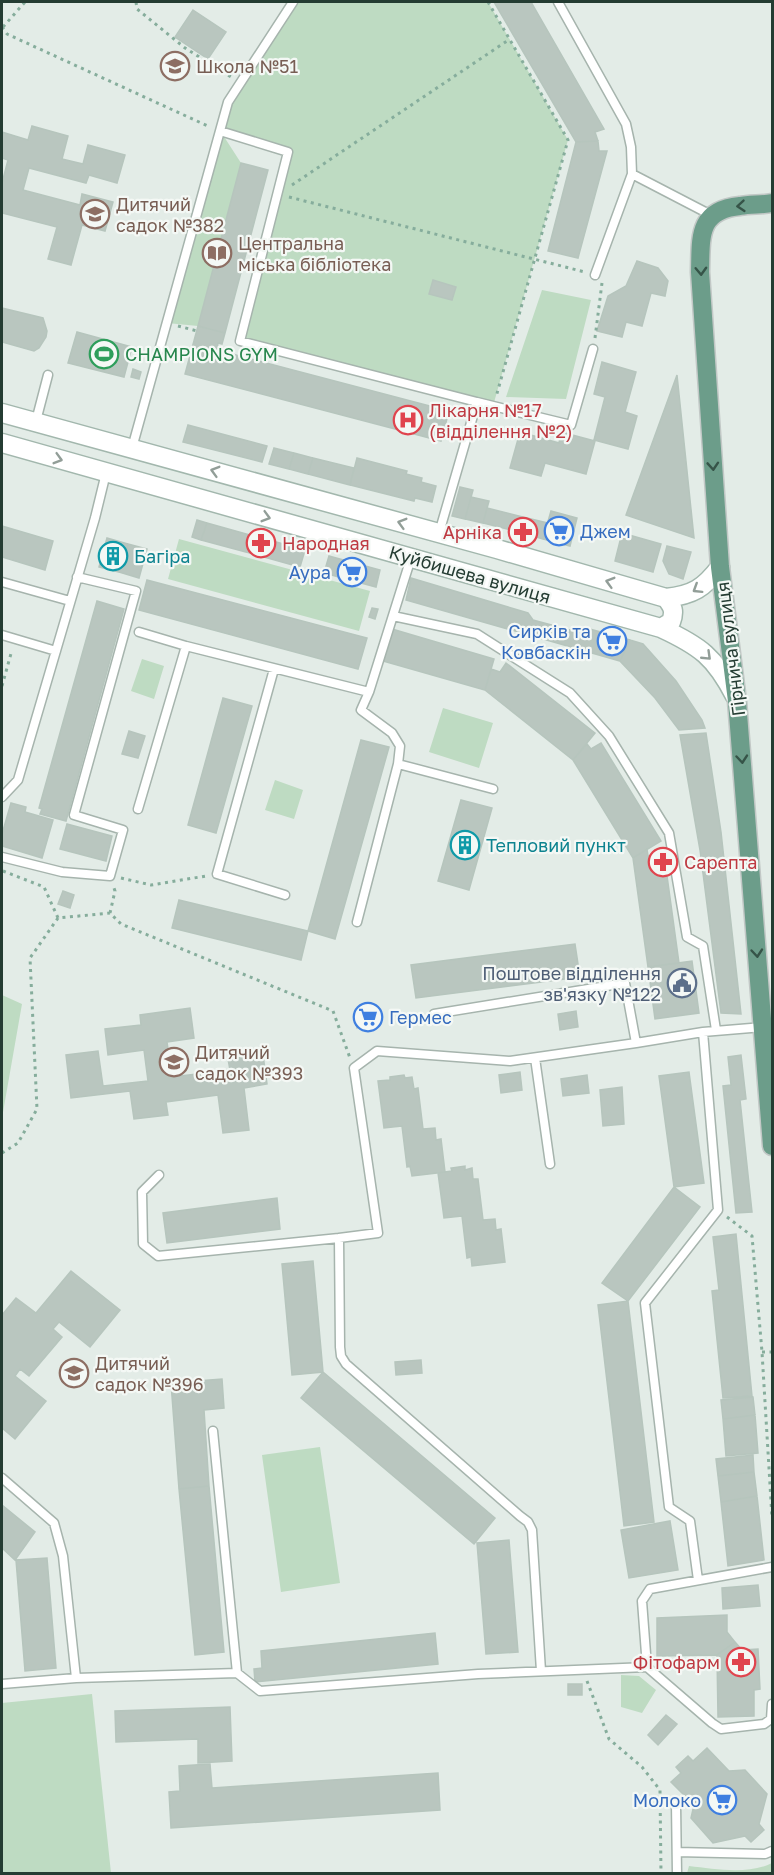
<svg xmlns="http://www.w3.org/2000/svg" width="774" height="1875" font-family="'Golos Text',sans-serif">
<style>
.green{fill:#bedbc2}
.building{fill:#b9c6bf;stroke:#b6c5bd;stroke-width:1.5}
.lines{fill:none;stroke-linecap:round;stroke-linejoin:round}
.lane-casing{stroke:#a6b4ad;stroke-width:11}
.secondary-casing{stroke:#a2b7ad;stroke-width:21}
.primary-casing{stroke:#c2c8c6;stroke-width:21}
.path{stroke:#86ad9c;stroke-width:3;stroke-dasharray:3 4.5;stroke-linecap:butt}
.lane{stroke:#fff;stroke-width:8}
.secondary{stroke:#fff;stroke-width:18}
.primary{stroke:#6c9d8a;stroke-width:18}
.oneway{stroke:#365448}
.oneway2{stroke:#929e98}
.labels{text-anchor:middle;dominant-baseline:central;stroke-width:4.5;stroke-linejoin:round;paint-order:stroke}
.education-label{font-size:18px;fill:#785e54;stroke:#f4f8f5;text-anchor:start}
.leisure-label{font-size:18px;fill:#27864d;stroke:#f4f8f5;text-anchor:start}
.health-label{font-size:18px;fill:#be3a42;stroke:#f4f8f5;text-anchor:start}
.shop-label{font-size:18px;fill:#366cbe;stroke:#f4f8f5;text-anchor:end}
.culture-label{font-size:18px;fill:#0d838f;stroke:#f4f8f5;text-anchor:start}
.street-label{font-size:18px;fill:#243c32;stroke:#f4f8f5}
.service-label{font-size:18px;fill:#4e5e75;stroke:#f4f8f5;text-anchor:end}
</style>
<rect width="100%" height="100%" fill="#e3ece7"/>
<path class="green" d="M293,2H488L568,140L493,406L240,341L288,152L221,132L241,163L198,326L167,323L228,102Z
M542,290L591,300L566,399L506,397Z
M179,539L370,591L359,631L168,579Z
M142,659L164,666L154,699L131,691Z
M443,708L493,723L479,768L429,752Z
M275,780L303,790L294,819L265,810Z
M2,995L22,1004L2,1118Z
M320,1447L340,1583L281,1592L262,1455Z
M621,1675L639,1676L656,1690L642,1713L621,1707Z
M92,1694L111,1873H2V1703Z
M772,1863V1873H687L689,1866C715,1869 748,1875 772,1863Z"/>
<path class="building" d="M494,2H531L604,129L595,132L598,141L576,142Z
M193,10L226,32L208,59L175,37Z
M32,126L68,136L62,159L83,164L88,145L125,155L117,183L89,175L86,183L29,168L23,190L80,205L82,194L113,202L105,231L82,225L71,265L48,259L57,227L2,213V183L8,160L2,158V132L28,140Z
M598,141L599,151H607L578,258L548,251L576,142Z
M241,163L268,170L225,333L198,326Z
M637,261L658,268L668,281L665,296L651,293L642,326L626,322L622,337L597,331L608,296L626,286Z
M433,280L456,287L452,300L429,294Z
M2,308L43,318L47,331L46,337L39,348L34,351L2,342Z
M198,326L225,333L222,344L218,343L217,350L449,411L441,441L185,374Z
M77,332L132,347L124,377L68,363Z
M602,362L636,372L625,412L637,416L628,449L594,440L605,397L594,394Z
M133,369L141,372L139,379L131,377Z
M677,375L694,538L626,515Z
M188,425L267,446L262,462L183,442Z
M520,432L559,443L561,432L595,441L586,474L545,463L541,476L510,468Z
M274,448L294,453L289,469L269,464Z
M294,453L313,458L308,474L289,469Z
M313,458L354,468L350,485L308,474Z
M357,458L407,471L406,474L422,478L421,482L436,486L432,502L415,498L414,501L350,485Z
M460,487L473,490L465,519L452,516Z
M471,497L489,501L483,523L465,519Z
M487,508L527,518L523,533L483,523Z
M551,511L577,518L570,546L543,539Z
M527,518L548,523L543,539L523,533Z
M197,520L207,523L201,540L192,537Z
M207,523L250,535L246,552L201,540Z
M2,526L53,541L45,570L2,557Z
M622,533L661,544L653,572L615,561Z
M251,535L305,550L300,567L246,552Z
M107,538L128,544L119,572L99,567Z
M128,544L147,549L139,578L119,572Z
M667,546L691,552L683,579L669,574L663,561Z
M329,556L380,570L376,587L324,573Z
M411,578L528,613L533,620L585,634L586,628L630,640L620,661L406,600Z
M147,580L367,638L358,669L139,610Z
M97,601L124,609L66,821L40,814L42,809L39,808Z
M372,608L378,609L375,619L369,617Z
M392,629L494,659L485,690L383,661Z
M630,640L643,644L676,681L702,720L705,728L679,730L655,698L620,661Z
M506,663L595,733L573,760L485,690L491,669L500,672Z
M223,698L252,706L216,833L188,825Z
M129,731L145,736L138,758L122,754Z
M706,733L721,832L741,1014L721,1013L700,850L680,735Z
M361,740L389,747L335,939L308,931Z
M601,743L661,841L633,858L573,760L587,744L591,749Z
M461,800L492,808L469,890L438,881Z
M11,803L26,807L25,812L53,820L42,858L2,846V834Z
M67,824L112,836L106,861L60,849Z
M647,849L648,856L664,854L679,963L648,967L633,858Z
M63,891L74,895L70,908L58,904Z
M179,900L308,931L301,960L172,928Z
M575,944L580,977L416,998L411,965Z
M692,961L699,1013L655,1019L648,967Z
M378,1007L381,1024L357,1028L355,1011Z
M190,1008L194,1038L167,1042L172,1077L230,1070L228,1059L263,1055L267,1084L244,1088L249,1130L223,1133L218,1095L166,1102L168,1115L134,1119L130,1091L71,1098L66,1055L98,1051L103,1086L148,1081L144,1050L108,1055L105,1029L141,1025L140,1015Z
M576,1011L578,1027L560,1030L558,1014Z
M741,1055L746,1099L740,1100L752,1212L736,1213L723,1086L731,1085L728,1057Z
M520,1072L522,1090L501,1093L499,1075Z
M689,1072L704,1183L674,1187L659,1076Z
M404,1075L405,1078L412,1077L414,1089L418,1088L423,1129L435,1128L436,1140L441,1139L445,1172L412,1176L410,1166L407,1167L402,1126L384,1128L378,1081L390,1080V1077Z
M587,1075L589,1093L563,1096L561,1079Z
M622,1087L624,1124L603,1126L600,1090Z
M465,1166V1170L472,1168L473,1179H478L483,1220L495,1219L496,1230L501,1229L505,1262L472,1266L471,1257L467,1258L462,1216L444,1218L438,1173L452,1171L451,1168Z
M674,1187L700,1207L628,1301L602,1283Z
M277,1198L280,1229L167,1243L163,1213Z
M736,1234L752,1396L723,1398L712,1291L719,1290L713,1237Z
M313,1261L323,1372L292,1375L282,1264Z
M71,1271L120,1310L90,1347L59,1322L53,1329L62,1337L29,1376L20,1369L15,1376L46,1401L15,1439L2,1428V1315L16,1298L36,1313Z
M628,1301L654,1522L624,1526L598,1305Z
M421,1360L422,1373L396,1375L395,1362Z
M323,1372L495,1518L474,1544L301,1398Z
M222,1379L224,1408L204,1410L209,1486L179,1489L171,1383Z
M753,1397L755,1415L723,1419L721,1400Z
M755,1415L758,1453L726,1456L723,1419Z
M753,1455L754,1472L718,1476L716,1459Z
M754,1472L757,1496L721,1502L718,1476Z
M209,1486L224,1652L195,1655L179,1489Z
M757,1496L764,1560L728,1566L721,1502Z
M2,1505L35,1532L15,1560L2,1548Z
M670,1521L678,1570L629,1578L621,1530Z
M509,1540L518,1652L486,1654L477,1543Z
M47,1558L56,1668L25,1671L16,1560Z
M758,1585L760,1606L723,1609L722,1588Z
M727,1615V1632L735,1642L717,1655L657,1656V1618Z
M435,1633L438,1664L255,1682L254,1669L262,1668L261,1651Z
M735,1642L742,1650L758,1649L760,1689L754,1690V1716L718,1717L717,1655Z
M568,1684H582V1695H568Z
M230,1707L232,1761L198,1763V1739L116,1742L115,1711Z
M666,1715L677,1724L658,1745L648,1735Z
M707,1748L729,1771L745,1770L767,1794L759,1824L764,1830L751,1842L745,1836L713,1843L691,1818L694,1805L671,1782L681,1773L676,1767L688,1756L693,1761Z
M210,1764L212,1788L438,1773L440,1810L171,1828L169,1792L180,1791L179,1766Z"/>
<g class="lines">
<g class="lane-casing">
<path id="lane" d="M558,2L626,124L631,147L632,174L711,215
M220,131L288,152L240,341L477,402L439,533
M595,275L632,174
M477,402L571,425L593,349
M36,421L48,375
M132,448L228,102L293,2
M2,582L70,601
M393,616L477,634L570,693L609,736L669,833L687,937L703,946L716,1030
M139,632L186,646L369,692L411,558
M2,635L56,651
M274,669L217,874L285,895
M398,764L493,789
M2,797L18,780L95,518L106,473
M138,809L186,646
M2,857L62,872L110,876L123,830L74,815L136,591L77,577
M357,922L398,764L400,746L392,733L361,710L369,692
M434,1014L625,983L636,1043L703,1032L763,1027
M535,1058L550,1164
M159,1175L142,1192L143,1244L158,1256L339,1238
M213,1431L237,1673
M2,1478L54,1523L63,1556L76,1678
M698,1580L690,1521L669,1507L645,1303L718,1210L703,1032
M647,1667L712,1723L721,1729L764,1724L771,1719L772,1704
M541,1671L532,1530L528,1522L520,1516L346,1364L341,1356L340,1347L339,1238L378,1233L354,1068L377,1051L510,1061L636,1043
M2,1684L76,1678L237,1673L260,1691L478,1674L647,1667L642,1601L650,1589L772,1567
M676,1804L677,1874
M677,1852L765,1854L772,1851"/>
</g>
<g class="secondary-casing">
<path id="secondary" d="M2,413L497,549L666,598C693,595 704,588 720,567
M2,443L661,628C700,646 715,657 735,696
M661,628L671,622C675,611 673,607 666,598"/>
</g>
<g class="primary-casing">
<path id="primary" d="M772,203C762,205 750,204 740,206C697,210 701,238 700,272L720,567L737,701L772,1146"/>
</g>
<path class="path" d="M136,2L137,9L185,48L231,77
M488,2L568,140L496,397
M2,27L7,34L210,127
M3,27L25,2
M292,185L510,39
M289,197L585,272
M178,326L197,331
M595,338L602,283
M2,686L12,650
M3,871L44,887L58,918L110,913L121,924L333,1011L350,1058
M121,878L151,885L206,876
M110,913L115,891L113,885
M2,1153L18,1143L37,1109L30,958L58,918
M727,1217L752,1236L762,1352L772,1518
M762,1352H772
M587,1681L609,1739L642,1767L660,1790L661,1874"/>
<use href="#lane" class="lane"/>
<use href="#secondary" class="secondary"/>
<use href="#primary" class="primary"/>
</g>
<defs><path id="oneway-chevron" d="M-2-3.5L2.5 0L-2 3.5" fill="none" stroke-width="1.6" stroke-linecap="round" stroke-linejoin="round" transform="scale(1.5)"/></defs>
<g class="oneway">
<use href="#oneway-chevron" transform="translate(741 206) rotate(175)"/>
<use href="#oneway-chevron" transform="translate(701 271) rotate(88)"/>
<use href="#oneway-chevron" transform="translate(713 466) rotate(86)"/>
<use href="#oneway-chevron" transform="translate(742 759) rotate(85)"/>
<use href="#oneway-chevron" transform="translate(757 953) rotate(85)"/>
</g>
<g class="oneway2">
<use href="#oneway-chevron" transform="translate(58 459) rotate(16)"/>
<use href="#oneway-chevron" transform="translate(215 471) rotate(-164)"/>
<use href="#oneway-chevron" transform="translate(266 517) rotate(16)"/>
<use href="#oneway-chevron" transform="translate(402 523) rotate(-164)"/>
<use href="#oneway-chevron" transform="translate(610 582) rotate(-164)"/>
<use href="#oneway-chevron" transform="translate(697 589) rotate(148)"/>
<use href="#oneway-chevron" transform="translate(707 656) rotate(44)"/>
</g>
<defs>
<g id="school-ring" transform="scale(1.5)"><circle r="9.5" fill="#f4f8f5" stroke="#8d6e63" stroke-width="1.5"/><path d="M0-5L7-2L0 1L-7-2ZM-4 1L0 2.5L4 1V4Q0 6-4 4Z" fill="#8d6e63"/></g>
<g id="library-ring" transform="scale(1.5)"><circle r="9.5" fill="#f4f8f5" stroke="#8d6e63" stroke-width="1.5"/><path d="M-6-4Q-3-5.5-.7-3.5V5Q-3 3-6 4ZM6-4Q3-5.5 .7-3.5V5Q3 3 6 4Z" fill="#8d6e63"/></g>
<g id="stadium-ring" transform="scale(1.5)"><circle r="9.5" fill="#f4f8f5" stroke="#2e9e5b" stroke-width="1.5"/><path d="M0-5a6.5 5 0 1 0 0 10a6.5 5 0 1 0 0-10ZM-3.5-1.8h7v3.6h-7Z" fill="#2e9e5b"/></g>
<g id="hospital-ring" transform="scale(1.5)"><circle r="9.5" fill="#f4f8f5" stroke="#e0444e" stroke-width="1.5"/><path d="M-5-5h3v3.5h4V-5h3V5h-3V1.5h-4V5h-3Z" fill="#e0444e"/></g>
<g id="supermarket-ring" transform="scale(1.5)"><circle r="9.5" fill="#f4f8f5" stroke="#3f7fe0" stroke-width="1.5"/><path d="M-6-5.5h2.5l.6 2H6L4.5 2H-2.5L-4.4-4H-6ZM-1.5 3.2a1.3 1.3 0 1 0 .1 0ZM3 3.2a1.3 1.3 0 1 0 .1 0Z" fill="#3f7fe0"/></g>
<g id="pharmacy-ring" transform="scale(1.5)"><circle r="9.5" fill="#f4f8f5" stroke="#e0444e" stroke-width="1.5"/><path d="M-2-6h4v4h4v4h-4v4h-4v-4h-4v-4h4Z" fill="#e0444e"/></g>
<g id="building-ring" transform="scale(1.5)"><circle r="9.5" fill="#f4f8f5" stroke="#0f9aa8" stroke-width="1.5"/><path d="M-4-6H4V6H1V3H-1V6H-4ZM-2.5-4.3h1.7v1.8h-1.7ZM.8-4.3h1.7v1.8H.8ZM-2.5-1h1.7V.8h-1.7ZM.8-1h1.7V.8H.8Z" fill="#0f9aa8"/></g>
<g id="civic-ring" transform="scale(1.5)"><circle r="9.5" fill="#f4f8f5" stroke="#5c6f8a" stroke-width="1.5"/><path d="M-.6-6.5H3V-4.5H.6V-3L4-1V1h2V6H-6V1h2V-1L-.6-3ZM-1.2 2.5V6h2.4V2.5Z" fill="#5c6f8a"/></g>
</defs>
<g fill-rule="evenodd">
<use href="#school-ring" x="175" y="66"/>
<use href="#school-ring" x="95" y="214"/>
<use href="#library-ring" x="217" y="253"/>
<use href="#stadium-ring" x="104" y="354"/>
<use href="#hospital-ring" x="408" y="420"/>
<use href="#supermarket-ring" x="559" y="531"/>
<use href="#pharmacy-ring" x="523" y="532"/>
<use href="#pharmacy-ring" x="261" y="543"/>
<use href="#building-ring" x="113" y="556"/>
<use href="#supermarket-ring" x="352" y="572"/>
<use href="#supermarket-ring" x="612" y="641"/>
<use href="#building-ring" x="465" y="845"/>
<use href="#pharmacy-ring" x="663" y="862"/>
<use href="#civic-ring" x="682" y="983"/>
<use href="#supermarket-ring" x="368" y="1017"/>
<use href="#school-ring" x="174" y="1062"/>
<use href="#school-ring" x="74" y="1373"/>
<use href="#pharmacy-ring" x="741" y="1662"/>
<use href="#supermarket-ring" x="722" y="1800"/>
</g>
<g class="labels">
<g class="education-label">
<text x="196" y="66">Школа №51</text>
<text x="116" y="204">Дитячий<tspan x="116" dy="21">садок №382</tspan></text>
<text x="238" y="243">Центральна<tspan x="238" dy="21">міська бібліотека</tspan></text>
<text x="195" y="1052">Дитячий<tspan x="195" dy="21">садок №393</tspan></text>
<text x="95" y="1363">Дитячий<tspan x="95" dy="21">садок №396</tspan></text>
</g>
<g class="leisure-label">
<text x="125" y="354">CHAMPIONS GYM</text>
</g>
<g class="health-label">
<text x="429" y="410">Лікарня №17<tspan x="429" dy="21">(відділення №2)</tspan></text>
<text x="502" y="532" text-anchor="end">Арніка</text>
<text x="282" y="543">Народная</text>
<text x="684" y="862">Сарепта</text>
<text x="720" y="1662" text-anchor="end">Фітофарм</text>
</g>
<g class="shop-label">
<text x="580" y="531" text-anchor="start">Джем</text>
<text x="331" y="572">Аура</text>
<text x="591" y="631">Сирків та<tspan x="591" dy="21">Ковбаскін</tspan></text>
<text x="389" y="1017" text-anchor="start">Гермес</text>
<text x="701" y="1800">Молоко</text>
</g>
<g class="culture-label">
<text x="134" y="556">Багіра</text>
<text x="486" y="845">Тепловий пункт</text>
</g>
<g class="street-label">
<text transform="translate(470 574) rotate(16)">Куйбишева вулиця</text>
<text transform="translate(730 649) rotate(-97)">Гірнича вулиця</text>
</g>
<g class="service-label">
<text x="661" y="973">Поштове відділення<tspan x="661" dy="21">зв'язку №122</tspan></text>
</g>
</g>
<rect width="774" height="1875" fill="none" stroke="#243c32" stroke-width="6"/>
</svg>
